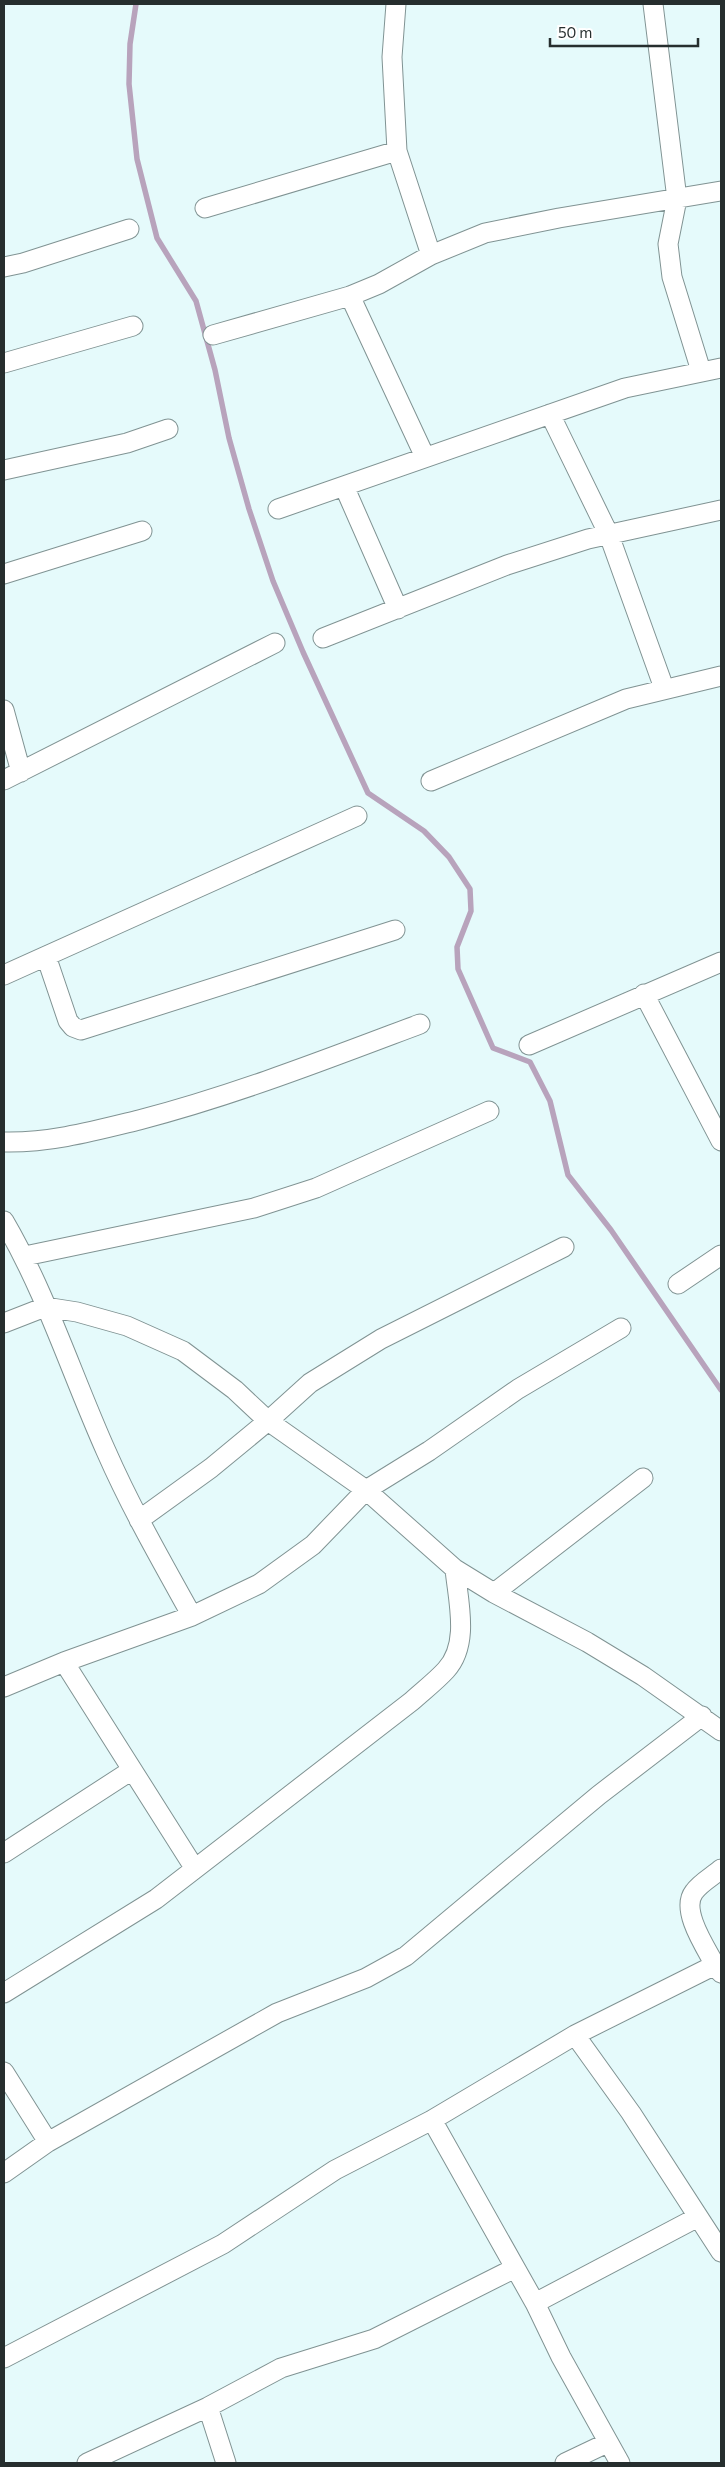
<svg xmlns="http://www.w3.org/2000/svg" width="725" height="2467" font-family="Commissioner,sans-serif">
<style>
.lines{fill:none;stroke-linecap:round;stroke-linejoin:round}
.stream{stroke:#b8a3bc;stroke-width:5.5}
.street-casing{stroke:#809393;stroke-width:21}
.street{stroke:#fff;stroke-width:19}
</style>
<rect width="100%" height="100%" fill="#e5fafb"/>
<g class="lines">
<path class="stream" d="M136,4L130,44L129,84L137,159L157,238L196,301L215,370L229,438L249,509L273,581L303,652L368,793L424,831L449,857L470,889L471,911L457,947L458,969L493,1048L530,1062L550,1101L568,1175L611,1230L721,1390"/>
<g class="street-casing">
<path id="street" d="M396,4L392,57L397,151L431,255
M653,4L677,199L668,244L672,277L701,371
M205,208L397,151
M4,267L23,263L129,229
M350,296L425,457
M213,335L350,296L379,284L431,255L485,233L559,218L721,191
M4,363L133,326
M550,414L609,535L664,688
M4,470L127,443L168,429
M344,486L398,609
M278,509L625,388L721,368
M4,574L142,531
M323,638L507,565L588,539L721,510
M4,710L21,772
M4,780L275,643
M431,781L626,699L721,676
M46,956L68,1021L73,1027L81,1030L395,930
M4,975L357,816
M644,994L721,1141
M529,1045L721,962
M4,1142C50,1143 94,1131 139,1120C235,1095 327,1059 420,1024
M4,1221C46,1293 72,1375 106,1451C131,1508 162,1562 192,1616
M25,1256L254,1208L316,1188L489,1111
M678,1284L721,1255
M4,1323L45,1307L77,1312L127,1326L183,1351L235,1390L268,1421L366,1490L455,1569L494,1593L587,1642L643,1676L721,1731
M139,1520L211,1468L268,1421L310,1383L381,1339L564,1247
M494,1593L643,1478
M64,1662L195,1869
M4,1687L64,1662L192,1616L259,1584L313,1545L366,1490L429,1451L518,1389L621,1328
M4,1853L132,1770
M715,1965C706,1948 680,1910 694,1892C700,1883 713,1876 721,1869
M4,1993L156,1899L412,1701C423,1691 436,1681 446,1670C470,1644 458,1601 455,1569
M575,2035L631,2113L721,2252
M4,2072L48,2142
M432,2120L535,2303L561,2357L620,2463
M4,2173L48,2142L277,2013L366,1978L406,1956L599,1795L702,1716
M535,2303L698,2217
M4,2358L223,2244L335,2170L432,2120L575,2035L715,1965L721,1973
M208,2407L226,2463
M87,2463L208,2407L281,2368L374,2339L515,2268
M565,2463L607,2443"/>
</g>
<use href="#street" class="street"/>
</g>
<rect width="725" height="2467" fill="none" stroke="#262e2e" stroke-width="10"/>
<path d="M550 38v8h148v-8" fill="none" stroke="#262e2e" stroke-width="2.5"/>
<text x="558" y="38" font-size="15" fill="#262e2e" stroke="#ffffff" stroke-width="4" paint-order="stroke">50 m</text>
</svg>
